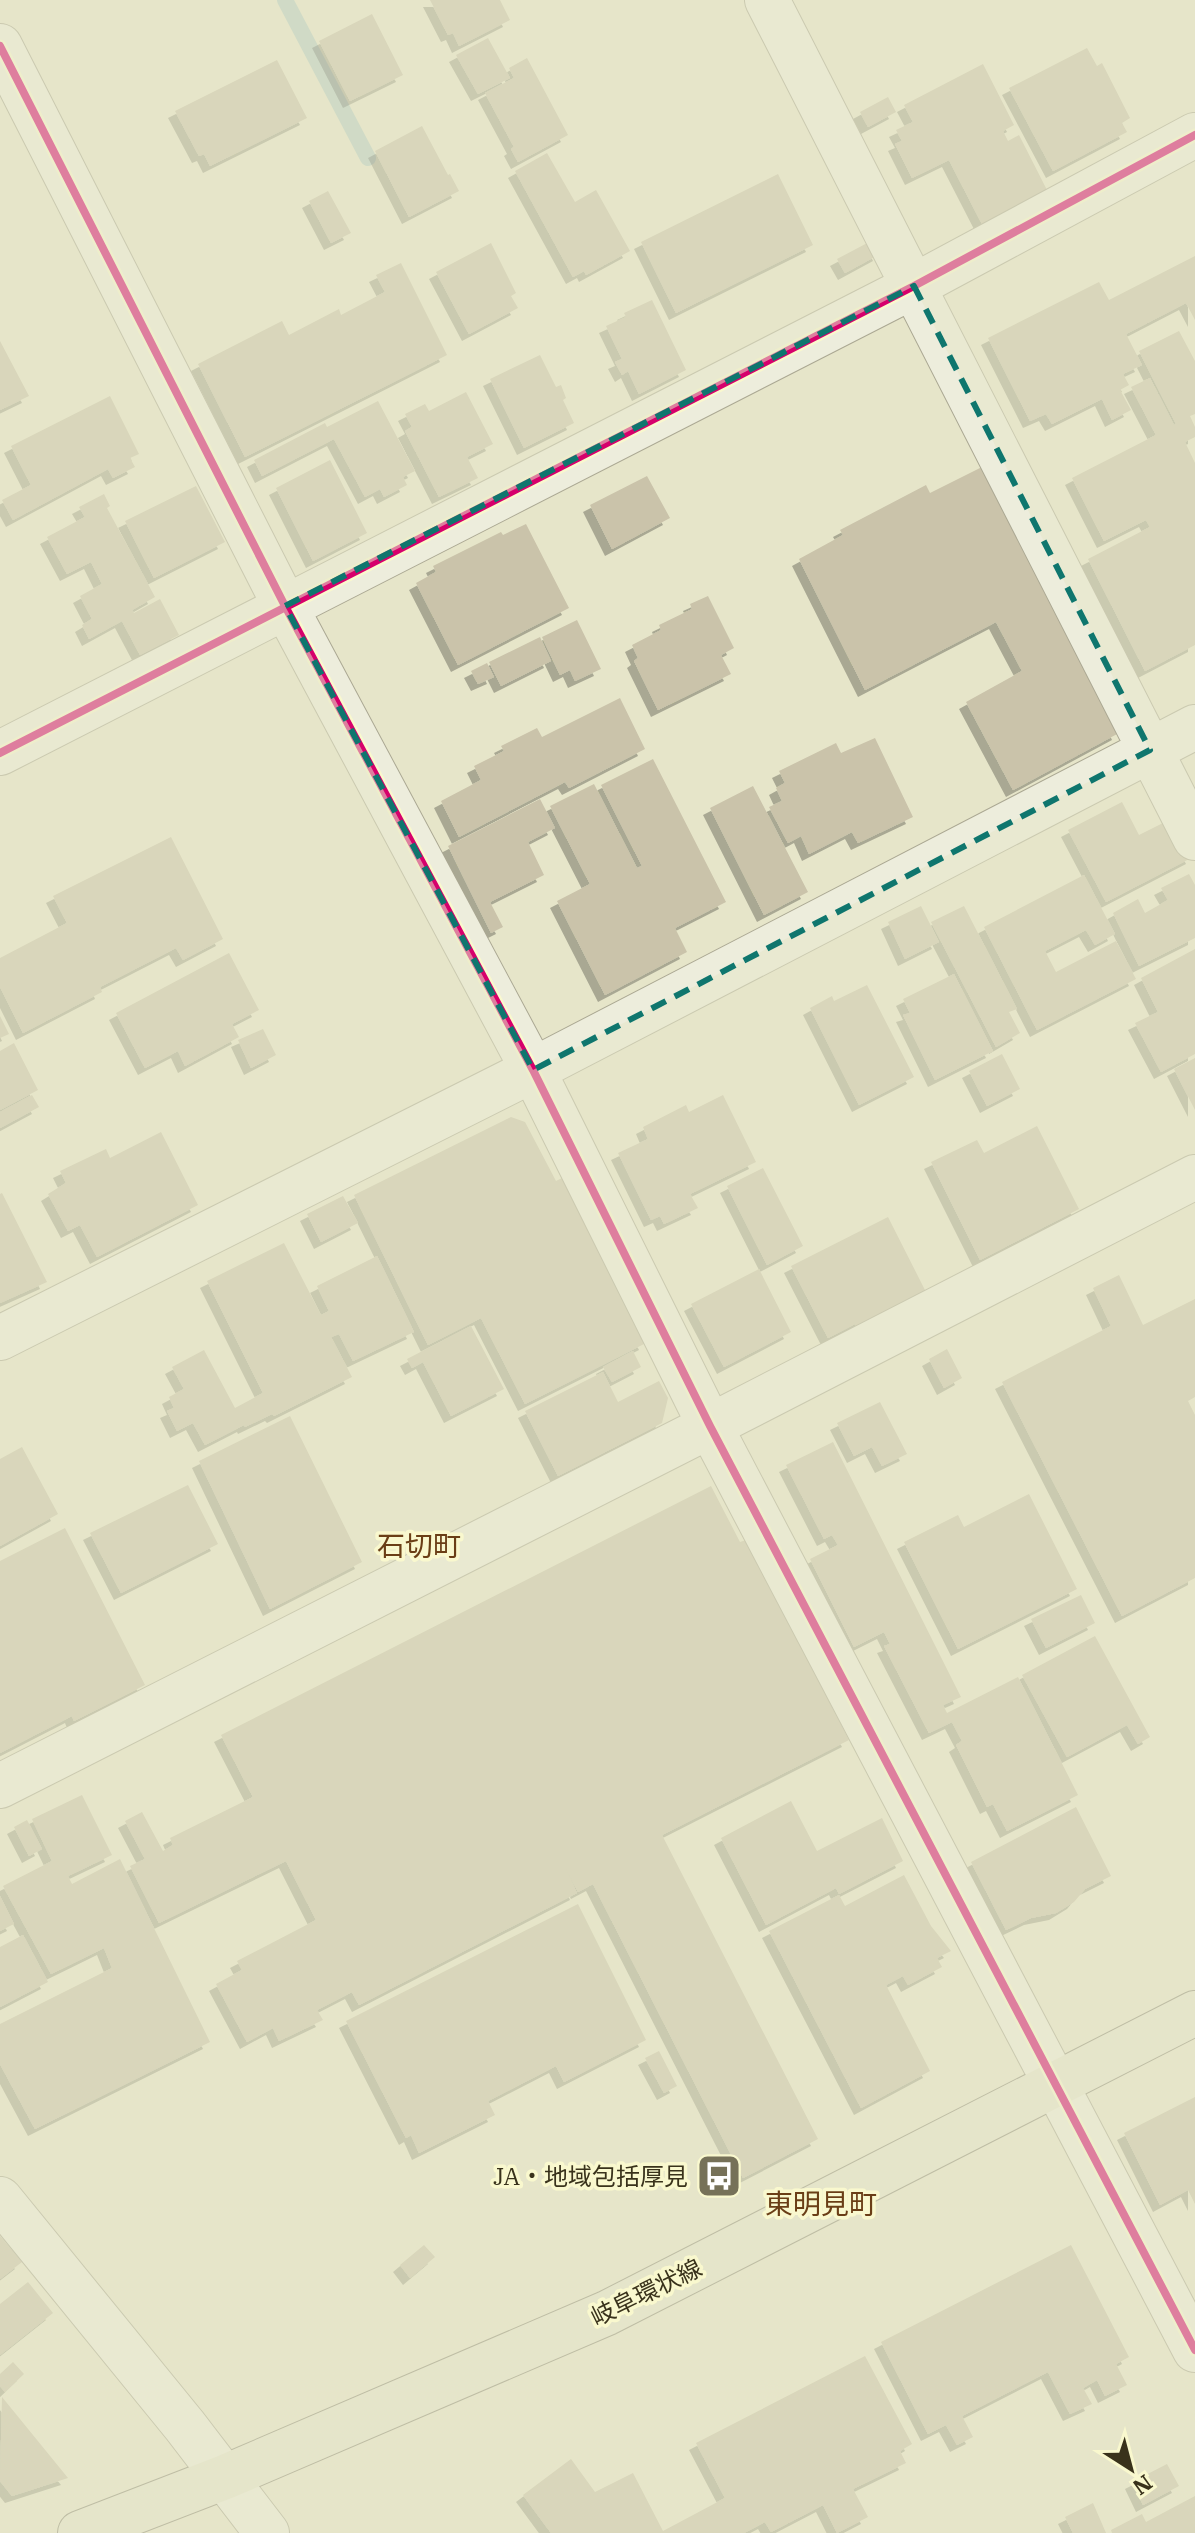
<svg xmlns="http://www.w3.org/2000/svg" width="1195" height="2533" font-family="'IBM Plex Serif','Noto Sans JP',serif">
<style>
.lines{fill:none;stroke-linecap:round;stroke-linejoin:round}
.stream{stroke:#b6cdc4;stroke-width:16}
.building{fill:#cac3aa;filter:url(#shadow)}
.street-casing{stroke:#aba893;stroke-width:46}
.primary-casing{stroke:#908d7a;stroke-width:46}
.street{stroke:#ededdc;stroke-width:44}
.primary{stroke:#e5e4cc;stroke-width:44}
.cycleway-casing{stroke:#f9f8ce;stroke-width:13}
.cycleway{stroke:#d6006c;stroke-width:8}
.marked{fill:none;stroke:#0f766e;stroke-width:6;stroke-dasharray:16 10;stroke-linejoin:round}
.labels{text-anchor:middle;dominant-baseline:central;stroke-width:7;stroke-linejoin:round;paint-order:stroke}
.poi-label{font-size:24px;fill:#39321b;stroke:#f9f8ce;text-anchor:end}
.street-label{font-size:24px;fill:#39321b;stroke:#f9f8ce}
.quarter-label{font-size:28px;fill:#6a3e16;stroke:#f9f8ce}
</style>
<defs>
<filter id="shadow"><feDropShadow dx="-7" dy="7" stdDeviation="0" flood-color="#0004"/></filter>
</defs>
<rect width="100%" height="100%" fill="#e6e5c9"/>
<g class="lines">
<path class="stream" d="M285,0L368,158"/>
</g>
<path class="building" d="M430,0H500L510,20L459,46L453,33L448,35Z
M372,14L403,75L350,101L319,41Z
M488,38L510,78L478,94L456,55Z
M1087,48L1097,66L1102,63L1130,118L1122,123L1127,132L1053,171L1009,88Z
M527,58L568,135L518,162L511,149L514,147L485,93L514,78L509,68Z
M277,60L307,118L210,166L204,154L199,156L175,111Z
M983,64L1014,125L1003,131L1008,141L1019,135L1049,194L984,228L949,160L912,178L895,144L902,141L896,130L913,122L904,105Z
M888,97L896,112L868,127L860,112Z
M422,126L448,175L450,174L459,191L409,217L375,151Z
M547,153L575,202L596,190L630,251L586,275L584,271L573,277L515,171Z
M778,174L813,245L676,313L641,242Z
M328,191L351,233L331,243L309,201Z
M873,240L880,254L845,273L837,259Z
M491,243L516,293L511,296L518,308L469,334L436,272Z
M1195,256V320L1186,303L1126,334L1142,365L1123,374L1129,385L1120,390L1131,410L1112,420L1102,399L1052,424L1046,414L1030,421L988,338L1099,282L1109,300Z
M401,263L447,355L245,457L198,364L282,321L289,335L339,309L341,315L385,292L376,275Z
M652,300L686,370L639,394L628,371L622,375L615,362L622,359L606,326L626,317L624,313Z
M1179,331L1195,361V414L1190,416L1195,427V437L1185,442L1195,463V645L1145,671L1088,559L1150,527L1146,520L1104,541L1072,478L1156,435L1131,387L1150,378L1174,425L1176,424L1139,351Z
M0,341L29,396L0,410Z
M540,355L556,387L561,385L566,398L563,400L574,423L524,448L490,379Z
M466,392L493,444L467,457L478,478L439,497L405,431L412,427L405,414L425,404L429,411Z
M110,396L139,454L130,458L135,467L113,478L108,469L13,520L2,500L31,485L11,446Z
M378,401L415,471L403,477L407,485L384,497L380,489L365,497L334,439L262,476L254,460L325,423L327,427Z
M330,460L367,533L313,561L276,488Z
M992,462L1119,733L1013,790L966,702L1022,671L996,622L865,690L799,559L843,535L840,530L926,485L930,493Z
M647,476L670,518L612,549L590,505Z
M196,486L225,542L154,578L125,521Z
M104,494L110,506L107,508L155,597L132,610L134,613L160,599L179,635L140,655L122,621L89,639L82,625L92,619L80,596L102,584L91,562L67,574L47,537L85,517L79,507Z
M526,524L569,608L458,665L416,583L436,572L433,566L501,532L503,535Z
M708,596L734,648L721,655L731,674L658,710L634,661L638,658L632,645L661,630L659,625L692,609L690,604Z
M577,620L601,669L575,681L570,670L560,675L542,637Z
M540,637L551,661L501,686L489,662Z
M487,663L494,677L478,684L471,671Z
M620,698L645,749L569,788L565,782L459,837L441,801L481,780L474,766L504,751L501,746L537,728L542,737Z
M875,738L913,817L858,843L852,832L809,854L801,836L788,843L769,807L782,801L776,788L785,783L779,771L836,743L841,753Z
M653,759L726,902L675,928L687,952L605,995L557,901L590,884L550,806L594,784L637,868L642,866L601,785Z
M753,786L808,892L764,915L710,808Z
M540,799L555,828L528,842L544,875L490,902L503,927L491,933L448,846Z
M1122,802L1139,835L1173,818L1193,857L1106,902L1068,830Z
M171,837L223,939L183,960L176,948L100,987L102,992L23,1033L0,987V958L67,923L53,896Z
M1189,874L1195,885V938L1139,966L1113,913L1138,899L1145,913L1168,900L1161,888Z
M1084,875L1115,934L1095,945L1086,930L1045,951L1056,972L1116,941L1136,979L1037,1030L984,927Z
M921,906L939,942L905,959L888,922Z
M964,906L1017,1009L1009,1012L1020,1033L996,1047L931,922Z
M1195,949V1054L1161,1072L1135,1023L1158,1012L1141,978Z
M229,953L259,1010L232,1024L239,1037L185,1066L178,1051L145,1068L116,1013Z
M954,974L993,1051L935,1080L903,1015L910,1013L903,999Z
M867,985L914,1077L859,1105L810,1008L832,996L834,1001Z
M0,1016L9,1034L0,1038Z
M263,1029L276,1055L251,1068L238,1040Z
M14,1043L38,1090L0,1110V1051Z
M1002,1054L1020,1089L987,1106L969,1071Z
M1195,1058V1110L1174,1069Z
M32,1095L39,1107L0,1128V1112Z
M723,1095L756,1162L690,1194L698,1208L664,1224L660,1216L651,1220L618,1153L648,1139L643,1127L686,1105L689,1112Z
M511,1117L525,1122L556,1181L562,1178L646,1343L525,1404L481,1318L428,1345L354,1195Z
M1037,1126L1079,1209L980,1260L931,1162L977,1140L984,1153Z
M161,1132L198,1205L97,1257L80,1225L68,1231L48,1194L66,1183L60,1171L106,1149L110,1158Z
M763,1168L803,1246L767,1265L727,1186Z
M2,1193L47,1282L0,1303V1194Z
M343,1196L358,1223L321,1242L307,1214Z
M888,1217L927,1294L858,1330L855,1324L828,1338L791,1266Z
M284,1243L321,1315L329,1311L317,1286L377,1256L414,1332L353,1361L339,1334L331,1337L352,1377L274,1416L272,1414L245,1427L244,1425L205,1445L193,1423L177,1431L167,1411L174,1408L169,1397L184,1389L172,1367L204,1350L235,1408L263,1393L207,1281Z
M759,1269L791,1332L724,1367L691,1304Z
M1119,1275L1143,1325L1195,1299V1397L1188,1401L1195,1415V1578L1122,1616L1002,1382L1111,1326L1093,1288Z
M471,1326L504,1389L451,1416L423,1362L412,1368L407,1359Z
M947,1349L962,1378L944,1388L929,1359Z
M633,1351L641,1367L612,1382L603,1367Z
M603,1372L618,1402L659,1381L668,1398L662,1423L558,1476L525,1411Z
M880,1402L907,1454L882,1466L872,1447L854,1456L837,1423Z
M290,1416L362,1562L270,1609L199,1461Z
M833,1442L961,1697L943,1705L947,1713L1018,1677L1078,1795L1007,1831L993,1804L987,1807L956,1745L962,1741L952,1722L929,1733L884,1646L890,1644L884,1632L854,1647L810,1559L838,1545L832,1535L824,1539L786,1465Z
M22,1447L58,1514L0,1546V1459Z
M188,1485L218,1544L121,1593L90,1533Z
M711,1486L740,1542L746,1540L849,1740L662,1835L818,2139L743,2178L593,1884L578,1892L566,1869L577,1893L359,2005L352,1992L317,2010L323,2020L279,2041L273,2028L247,2042L216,1984L242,1970L237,1961L316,1920L286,1861L159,1923L130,1866L145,1859L125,1821L142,1812L163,1851L173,1845L170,1838L253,1797L221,1735Z
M1029,1494L1077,1589L958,1649L904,1542L958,1515L964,1527Z
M65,1528L145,1685L74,1721L72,1716L0,1753V1561Z
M1081,1595L1095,1623L1046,1648L1031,1619Z
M1095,1636L1150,1737L1138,1744L1127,1725L1067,1757L1022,1675Z
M82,1795L112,1855L68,1876L72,1884L120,1859L210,2042L35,2129L0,2064V2024L112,1968L104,1948L51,1974L3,1886L52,1861L32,1819Z
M791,1801L817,1851L882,1818L903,1861L839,1894L836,1888L766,1925L721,1838Z
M1076,1807L1111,1876L1085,1889L1074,1902L1056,1913L1031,1918L1006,1930L971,1862Z
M27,1820L42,1849L29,1856L14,1827Z
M904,1875L931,1926L951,1951L937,1958L942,1967L908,1985L903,1976L886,1985L930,2071L861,2108L769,1931L839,1895L845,1906Z
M0,1896L14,1924L0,1931Z
M578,1904L646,2040L564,2082L556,2066L488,2101L495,2115L419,2153L411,2135L406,2138L346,2021Z
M23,1935L48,1982L0,2007V1947Z
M659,2051L677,2086L664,2093L645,2058Z
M1195,2097V2204L1188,2190L1160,2205L1124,2133Z
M0,2236L22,2262L0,2279Z
M424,2245L435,2257L410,2278L400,2265Z
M1071,2245L1129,2357L1116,2364L1127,2385L1105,2396L1097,2380L1083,2388L1092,2404L1070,2414L1048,2372L962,2416L973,2437L957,2445L946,2425L928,2434L881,2342Z
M28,2282L53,2313L0,2355V2304Z
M865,2356L912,2444L900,2451L906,2463L853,2489L868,2517L837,2533L823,2505L771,2532L765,2522L744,2533H551L523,2495L571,2459L595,2492L633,2473L663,2531L725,2498L696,2443Z
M13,2362L24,2374L5,2392L0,2386V2374Z
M2,2397L68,2478L12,2496L0,2481Z
M1167,2464L1179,2486L1143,2505L1132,2482Z
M1195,2496V2533H1112L1111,2530L1142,2514L1146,2522Z
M1093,2503L1106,2533H1073L1065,2517Z"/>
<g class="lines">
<g class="street-casing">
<path id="street" d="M767,0L1195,838
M0,46L285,606L533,1070L710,1426L1195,2350
M0,753L914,286L1195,135
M0,1338L533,1070L1195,727
M0,1786L710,1426L1195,1177
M0,2199L185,2426L267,2533"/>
</g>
<g class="primary-casing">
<path id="primary" d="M80,2533L225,2477L607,2313L1195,2013"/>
</g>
<use href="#street" class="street"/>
<use href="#primary" class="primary"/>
<g class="cycleway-casing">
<path id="cycleway" d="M0,46L285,606L533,1070L710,1426L1195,2350
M0,753L914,286L1195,135"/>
</g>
<use href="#cycleway" class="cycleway"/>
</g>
<path d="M0 0H1195V2533H0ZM914,286L1150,750L533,1070L285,606Z" fill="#e6e5c9" fill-opacity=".55" fill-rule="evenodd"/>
<path class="marked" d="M914,286L1150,750L533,1070L285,606Z"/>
<defs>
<g id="bus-square" transform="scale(2.3)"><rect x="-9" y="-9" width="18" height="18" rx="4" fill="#767158" stroke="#f9f8ce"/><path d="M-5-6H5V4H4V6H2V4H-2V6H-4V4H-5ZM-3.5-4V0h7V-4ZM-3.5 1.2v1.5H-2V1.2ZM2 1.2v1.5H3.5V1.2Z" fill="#fff"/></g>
</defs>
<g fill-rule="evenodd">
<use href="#bus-square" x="719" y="2176"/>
</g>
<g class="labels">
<g class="poi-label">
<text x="688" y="2176">JA・地域包括厚見</text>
</g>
<g class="street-label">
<text transform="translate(646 2292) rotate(-26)">岐阜環状線</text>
</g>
<g class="quarter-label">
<text x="419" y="1545">石切町</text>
<text x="821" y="2203">東明見町</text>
</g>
</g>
<g transform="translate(1131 2469) rotate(144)" stroke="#f9f8ce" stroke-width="6" paint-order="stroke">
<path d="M0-6L14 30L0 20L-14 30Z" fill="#39321b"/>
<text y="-12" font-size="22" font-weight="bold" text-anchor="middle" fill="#39321b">N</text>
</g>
</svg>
